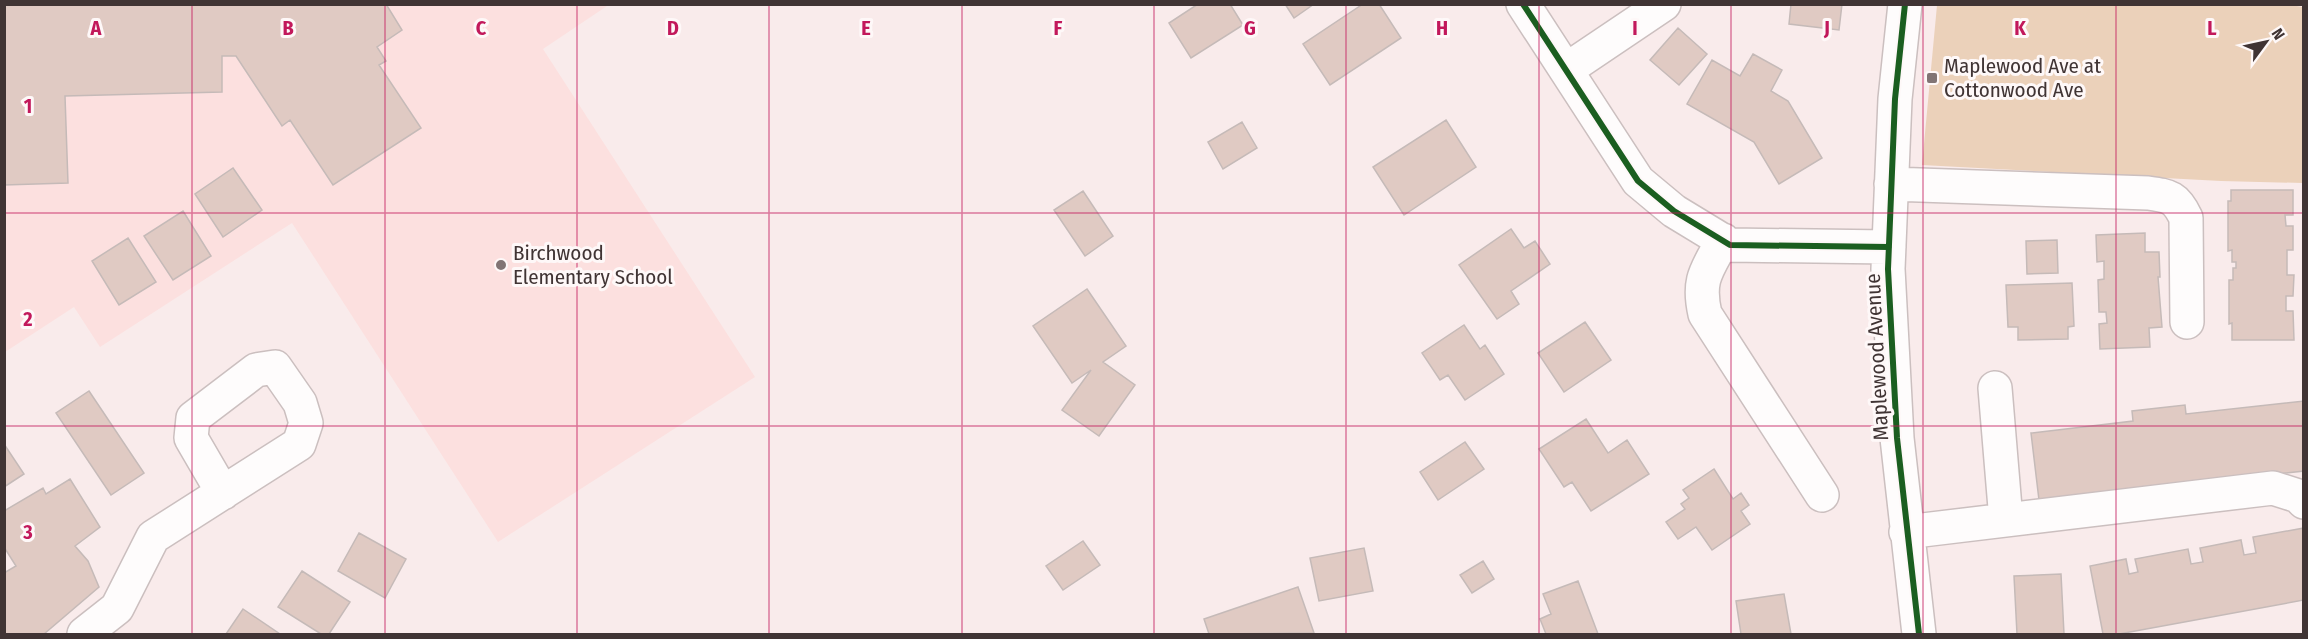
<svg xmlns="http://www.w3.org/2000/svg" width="2308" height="639" font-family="'Fira Sans Condensed',sans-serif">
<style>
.built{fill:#fce0df}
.green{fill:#ebd1ba}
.building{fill:#e0cac3;stroke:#c5bab8;stroke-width:1.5}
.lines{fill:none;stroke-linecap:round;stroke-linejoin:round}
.minor-casing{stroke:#cbbfbf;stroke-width:36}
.minor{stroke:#fefcfc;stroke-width:33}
.cycleway-casing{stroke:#fef8f8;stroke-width:10}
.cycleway{stroke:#1b5e20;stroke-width:6}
.grid{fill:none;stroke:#c2185b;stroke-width:1.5;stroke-opacity:0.55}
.poi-dot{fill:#817474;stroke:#fef8f8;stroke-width:2}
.labels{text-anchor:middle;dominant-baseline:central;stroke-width:6;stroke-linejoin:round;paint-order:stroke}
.poi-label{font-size:21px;fill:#403434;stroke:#fef8f8;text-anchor:start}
.street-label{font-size:21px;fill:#403434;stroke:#fef8f8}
.grid-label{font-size:20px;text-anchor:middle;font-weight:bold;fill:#c2185b;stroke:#fef8f8;stroke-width:6;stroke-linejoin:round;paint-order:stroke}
</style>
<rect width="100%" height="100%" fill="#f9ebeb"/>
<path class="built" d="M610,4L543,49L755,377L498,542L292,223L100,347L74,307L5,352V5Z"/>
<path class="green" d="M2284,4L2303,7V183L2221,181L1922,165L1937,5Z"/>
<path class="building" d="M4,4H386L402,30L377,47L386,61L379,65L421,128L333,185L290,120L282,126L236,56H222V92L65,96L68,183L4,185Z
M1198,4H1230L1243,25L1191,58L1169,23Z
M1285,4H1314L1294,18Z
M1363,4H1379L1401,38L1330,85L1303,44Z
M1791,4H1842L1839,30L1789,24Z
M1678,28L1707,54L1679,85L1650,60Z
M1753,54L1782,70L1771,91L1788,101L1822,158L1779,184L1754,142L1687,104L1712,60L1740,76Z
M1446,120L1476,167L1404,215L1373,167Z
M1242,122L1257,148L1223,169L1208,142Z
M233,168L262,210L223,237L195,194Z
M2231,190H2293V215H2285L2286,226H2293V250H2287V275H2294L2293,296H2286V311H2293L2294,340H2232V323L2229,324V280H2233V268H2236V262H2232V250L2228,251V201H2231Z
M1083,191L1113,236L1085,256L1054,210Z
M183,211L211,256L173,280L144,236Z
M1511,229L1524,248L1535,241L1550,264L1511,291L1519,304L1497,319L1459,265Z
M2145,233V252H2159L2160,277H2158L2162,327L2149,328L2150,347L2100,349L2099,324L2107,323L2106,312H2099L2098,280L2104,279V261L2097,262L2096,235Z
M128,238L156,282L119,305L92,261Z
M2057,240L2058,273L2027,274L2026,241Z
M2072,283L2074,326L2068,327V339L2018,340V327H2008L2006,285Z
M1087,289L1126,346L1103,362L1135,385L1099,436L1062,410L1091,370L1072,383L1033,326Z
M1585,322L1611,360L1564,392L1538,353Z
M1464,325L1480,349L1485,345L1504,374L1465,400L1448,375L1440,380L1422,353Z
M89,391L144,473L111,495L56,413Z
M2304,401V471L2039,500L2031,433L2133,421L2132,411L2185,405L2186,414Z
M1586,419L1608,453L1627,440L1649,474L1591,511L1572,482L1564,487L1539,449Z
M1465,442L1484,469L1438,500L1420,472Z
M4,444L24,474L4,487Z
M1714,469L1733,499L1741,493L1749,505L1741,511L1750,524L1712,550L1696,527L1678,539L1666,522L1685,509L1681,504L1689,498L1683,490Z
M70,479L100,527L75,546L88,561L99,587L44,634H4V573L16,566L4,547V511L43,488L46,494Z
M2304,528V600L2119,634H2103L2090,566L2126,559L2129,574L2138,572L2135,559L2188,549L2191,564L2203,562L2200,548L2241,540L2244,555L2256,553L2253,537Z
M359,533L406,559L385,598L338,571Z
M1083,541L1100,565L1063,590L1046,566Z
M1364,548L1373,591L1319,601L1310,558Z
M1483,561L1494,579L1472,593L1460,575Z
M302,571L350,602L329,634H321L278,607Z
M2061,574L2064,634H2017L2014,576Z
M1578,581L1598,634H1546L1540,619L1551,614L1543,594Z
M1298,587L1314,633L1209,634L1204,619Z
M1784,594L1791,634H1741L1736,601Z
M243,609L280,634H226Z"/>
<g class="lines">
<g class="minor-casing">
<path id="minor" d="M1523,4L1638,181L1674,211L1730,245L1889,247
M1905,4L1895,99L1888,269L1897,438L1919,634
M1566,70L1664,4
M1891,184L2148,193C2170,196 2176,197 2186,218L2187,322
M1723,240C1707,270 1697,279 1705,314L1822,495
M1995,388L2006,520
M1906,532L2273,488L2298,496L2304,502
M84,634L117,608L153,537L299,444L306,423L300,403L275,367L256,370L193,418L191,438L223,493"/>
</g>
<use href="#minor" class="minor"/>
<g class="cycleway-casing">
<path id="cycleway" d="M1523,4L1638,181L1674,211L1730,245L1889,247
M1905,4L1895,99L1888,269L1897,438L1919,634"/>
</g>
<use href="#cycleway" class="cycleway"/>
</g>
<path class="grid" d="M192,4V634M385,4V634M577,4V634M769,4V634M962,4V634M1154,4V634M1346,4V634M1539,4V634M1731,4V634M1923,4V634M2116,4V634M4,213H2304M4,426H2304"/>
<g class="poi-dot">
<rect x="1926" y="72" width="12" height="12" rx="3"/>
<circle cx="501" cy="265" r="6"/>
</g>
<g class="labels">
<g class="poi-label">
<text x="1944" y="66">Maplewood Ave at<tspan x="1944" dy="24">Cottonwood Ave</tspan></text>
<text x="513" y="253">Birchwood<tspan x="513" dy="24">Elementary School</tspan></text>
</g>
<g class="street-label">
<text transform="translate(1877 357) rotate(-93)">Maplewood Avenue</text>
</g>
</g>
<g class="grid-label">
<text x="96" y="35">A</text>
<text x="288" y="35">B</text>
<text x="481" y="35">C</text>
<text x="673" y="35">D</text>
<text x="866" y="35">E</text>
<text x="1058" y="35">F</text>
<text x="1250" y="35">G</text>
<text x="1442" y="35">H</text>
<text x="1635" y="35">I</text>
<text x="1827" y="35">J</text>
<text x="2020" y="35">K</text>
<text x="2212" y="35">L</text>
<text x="28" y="113">1</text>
<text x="28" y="326">2</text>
<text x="28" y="539">3</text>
</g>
<rect width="2308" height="639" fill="none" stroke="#403434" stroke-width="12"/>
<g transform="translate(2266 42) rotate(57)" stroke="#fef8f8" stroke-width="4.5" paint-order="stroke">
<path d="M0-4.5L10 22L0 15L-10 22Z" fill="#403434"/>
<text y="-9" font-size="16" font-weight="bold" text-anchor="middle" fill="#403434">N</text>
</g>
</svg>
